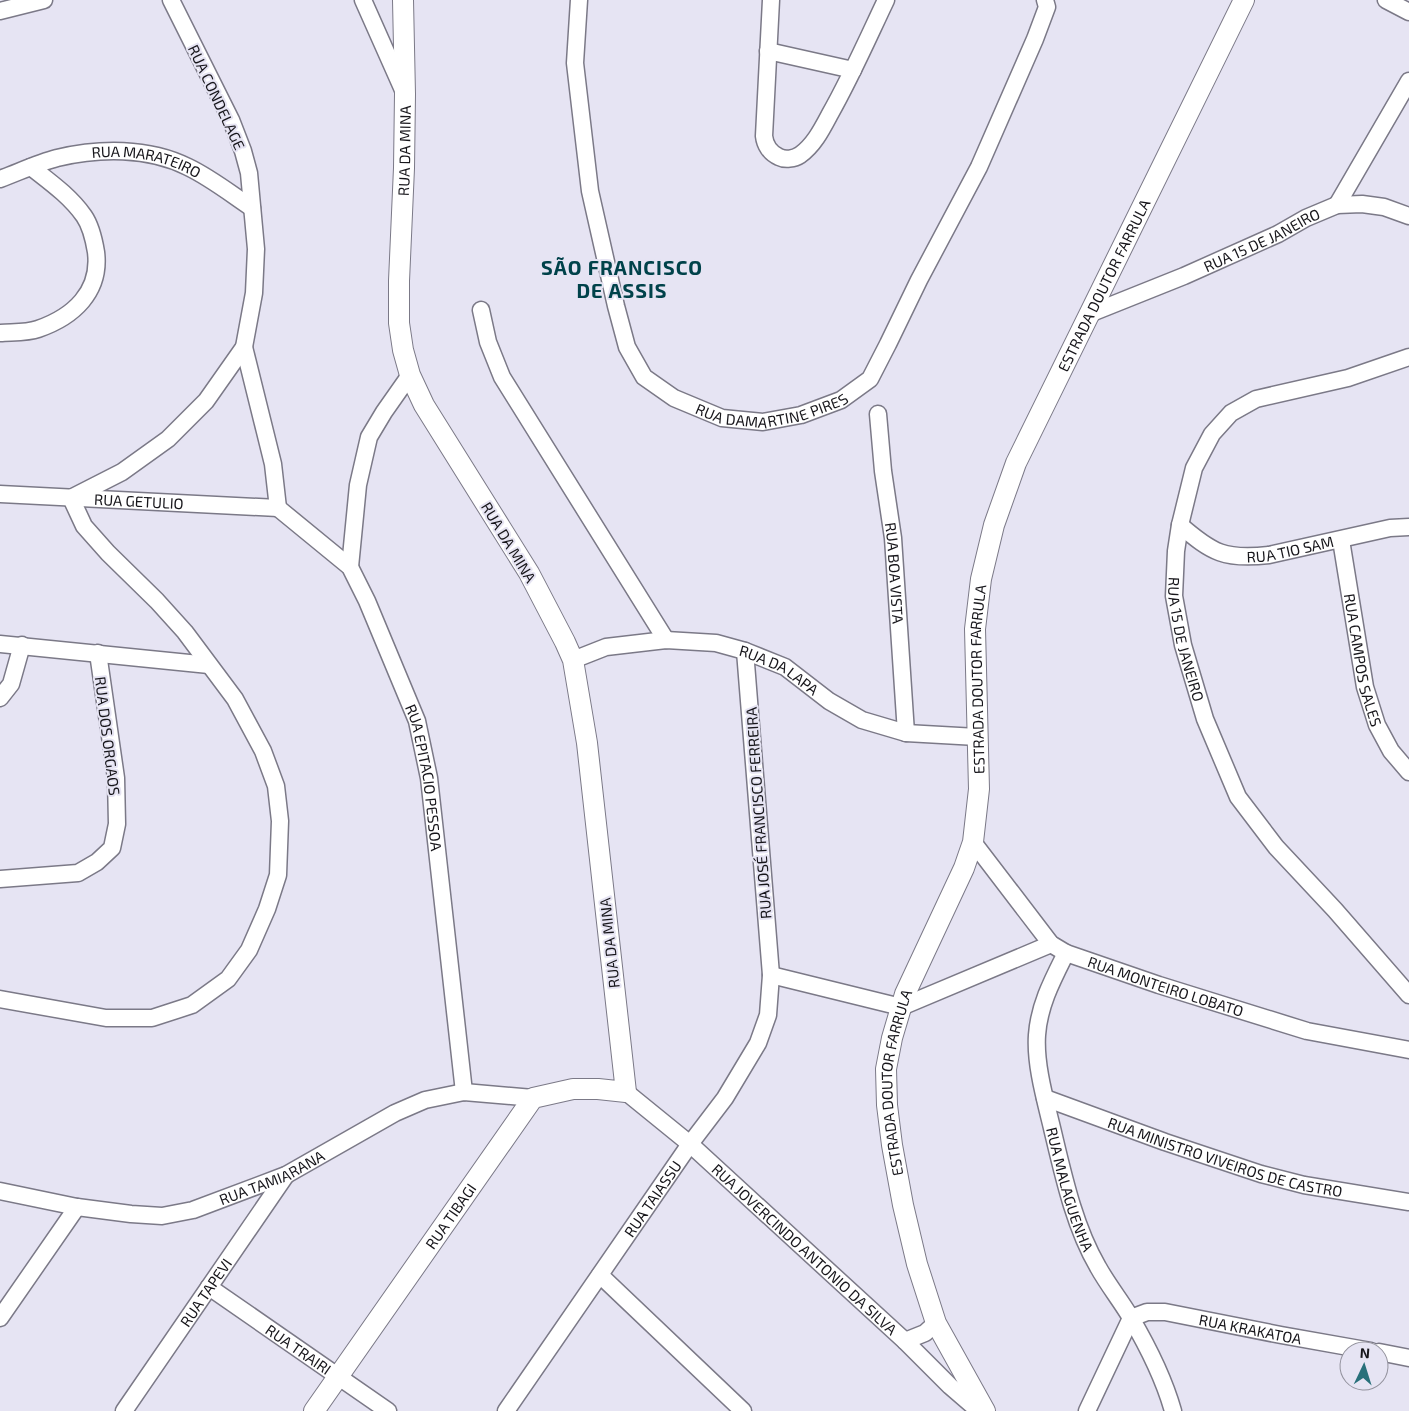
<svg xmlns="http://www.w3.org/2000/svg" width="1409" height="1411" font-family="'Exo 2',sans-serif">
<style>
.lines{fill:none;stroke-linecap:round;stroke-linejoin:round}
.minor-casing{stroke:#7b7987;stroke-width:19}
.tertiary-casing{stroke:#7b7987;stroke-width:22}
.minor{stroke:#fff;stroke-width:16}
.tertiary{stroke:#fff;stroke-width:20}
.labels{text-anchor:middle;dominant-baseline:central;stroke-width:4;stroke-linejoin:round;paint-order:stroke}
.street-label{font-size:15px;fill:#17161b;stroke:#e6e4f3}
.district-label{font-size:20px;font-weight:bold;letter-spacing:1px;fill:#00424a;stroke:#e6e4f3}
</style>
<rect width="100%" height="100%" fill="#e6e4f3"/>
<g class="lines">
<g class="minor-casing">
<g id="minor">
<path d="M363,0L403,90"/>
<path id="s1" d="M579,0L575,63L590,191L616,306L627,347L644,377L674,398L722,418L763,422L801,415L841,400L870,379L888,344L919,280L979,167L1035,39L1047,7L1045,0"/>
<path d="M771,0L764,136C765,145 770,153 779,157C785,160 794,159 800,155C814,145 822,129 830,114C851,77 868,38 886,0"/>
<path d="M1386,0L1409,12"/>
<path d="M0,11L44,0"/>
<path d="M768,51L853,70"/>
<path id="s2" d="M0,179C19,172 38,163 57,158C99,148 148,147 188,167C211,178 231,194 252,208"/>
<path d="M1337,205L1409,81"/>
<path d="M481,310L488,342L502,377L666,640"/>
<path id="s3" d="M1089,314L1184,276L1278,234L1306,218L1337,205L1362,204L1384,207L1409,216"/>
<path d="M0,333C12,332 27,333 38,329C73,317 101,292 96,252C94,240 91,226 84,216C70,196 50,182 31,167"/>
<path d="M244,347L273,464L278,508"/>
<path id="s4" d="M1409,357L1348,378L1256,399L1231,413L1212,434L1194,468L1180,525L1176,551L1174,596L1183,645L1205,719L1238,797L1276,847L1335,910L1409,995"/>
<path id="s5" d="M878,414L883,471L893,538L906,733"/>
<path id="s6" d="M0,494L278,508"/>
<path id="s7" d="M278,508L350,567L367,601L417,721L429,778L464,1092"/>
<path id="s8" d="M1180,525C1212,553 1225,560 1269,555L1390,528L1409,527"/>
<path id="s9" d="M1341,540L1365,687L1377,725L1391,751L1409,772"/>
<path d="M350,567L358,485L369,437L384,412L410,375"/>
<path d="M0,644L209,665"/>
<path id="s10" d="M573,660L606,647L666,640L716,643L745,651L785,667L829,701L862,720L906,733L977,737"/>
<path d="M0,698L11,684L22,645"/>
<path id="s11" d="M973,842L1051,944L1066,953L1159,985L1307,1031L1409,1050"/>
<path d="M0,879L78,873L97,862L112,848L117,824L116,778L98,653"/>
<path id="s12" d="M1066,953C1053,979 1039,1005 1037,1035C1035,1064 1045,1099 1052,1128C1063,1174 1074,1226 1098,1267C1108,1285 1121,1301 1131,1318C1148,1347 1164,1379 1173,1411"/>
<path d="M771,975L901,1007L1051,944"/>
<path d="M0,999L106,1018H152L192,1005L228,979L249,950L267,909L278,875L280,821L276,786L263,751L235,699L185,632L157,601L108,553L84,526L71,498L122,472L168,439L206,401L244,347L254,293L256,249L249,173L243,151L231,120L171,0"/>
<path id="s13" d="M626,1092L690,1144L905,1341L950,1386L979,1411"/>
<path id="s14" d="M1045,1098L1165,1142L1261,1174L1304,1185L1409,1202"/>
<path id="s15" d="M0,1191L77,1207L131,1214L162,1216L193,1210L286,1175L395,1113L425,1100L464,1092L533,1098"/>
<path d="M600,1275L743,1411"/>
<path id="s16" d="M209,1287L388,1411"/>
<path d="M0,1318L77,1207"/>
<path d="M905,1341L925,1333L936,1323"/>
<path d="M1379,1352L1409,1358"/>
<path id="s17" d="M124,1411L286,1175"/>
<path id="s18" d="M506,1411L690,1144L725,1098L758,1043L768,1015L771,975L745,651"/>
<path id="s19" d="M1087,1411L1131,1318L1147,1312H1165L1281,1335L1371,1351"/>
</g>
</g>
<g class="tertiary-casing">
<g id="tertiary">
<path id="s20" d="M314,1411L533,1098L573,1089H598L626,1092L587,743L573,660L565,642L529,573L424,405L410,375L403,350L399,323V281L404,168L405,94L403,0"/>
<path id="s21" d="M985,1411L936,1323L917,1264L903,1205L892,1145L887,1105L886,1069L892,1038L905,994L964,868L973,842L979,789L975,629L981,579L994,525L1016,463L1244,0"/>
</g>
</g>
<use href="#minor" class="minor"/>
<use href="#tertiary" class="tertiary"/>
</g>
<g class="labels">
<g class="street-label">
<text transform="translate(217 97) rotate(65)">RUA CONDELAGE</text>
<text stroke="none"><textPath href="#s20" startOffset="1466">RUA DA MINA</textPath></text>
<text stroke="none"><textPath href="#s2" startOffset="152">RUA MARATEIRO</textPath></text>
<text stroke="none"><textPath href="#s3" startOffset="188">RUA 15 DE JANEIRO</textPath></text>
<text stroke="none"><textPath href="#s21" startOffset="1188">ESTRADA DOUTOR FARRULA</textPath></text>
<text stroke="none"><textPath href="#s1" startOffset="526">RUA DAMARTINE PIRES</textPath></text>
<text stroke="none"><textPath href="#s6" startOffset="139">RUA GETULIO</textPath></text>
<text transform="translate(509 542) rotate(59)">RUA DA MINA</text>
<text stroke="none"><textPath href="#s8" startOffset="120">RUA TIO SAM</textPath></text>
<text stroke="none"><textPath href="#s5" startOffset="160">RUA BOA VISTA</textPath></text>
<text stroke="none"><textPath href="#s4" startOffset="429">RUA 15 DE JANEIRO</textPath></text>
<text stroke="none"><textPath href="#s9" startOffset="122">RUA CAMPOS SALES</textPath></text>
<text stroke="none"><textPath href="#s10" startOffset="215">RUA DA LAPA</textPath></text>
<text stroke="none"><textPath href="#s21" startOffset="768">ESTRADA DOUTOR FARRULA</textPath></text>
<text transform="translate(108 736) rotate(83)">RUA DOS ORGAOS</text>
<text stroke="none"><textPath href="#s7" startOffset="318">RUA EPITACIO PESSOA</textPath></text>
<text transform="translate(758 813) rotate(-94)">RUA JOSÉ FRANCISCO FERREIRA</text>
<text transform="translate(609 943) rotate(-96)">RUA DA MINA</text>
<text stroke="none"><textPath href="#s11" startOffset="251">RUA MONTEIRO LOBATO</textPath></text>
<text stroke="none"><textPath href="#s21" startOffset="348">ESTRADA DOUTOR FARRULA</textPath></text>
<text stroke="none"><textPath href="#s14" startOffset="190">RUA MINISTRO VIVEIROS DE CASTRO</textPath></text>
<text stroke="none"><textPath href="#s15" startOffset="281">RUA TAMIARANA</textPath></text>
<text stroke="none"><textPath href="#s12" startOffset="246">RUA MALAGUENHA</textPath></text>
<text stroke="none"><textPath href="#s18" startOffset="258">RUA TAIASSU</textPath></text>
<text stroke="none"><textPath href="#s20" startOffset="238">RUA TIBAGI</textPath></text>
<text stroke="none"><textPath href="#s13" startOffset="238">RUA JOVERCINDO ANTONIO DA SILVA</textPath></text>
<text stroke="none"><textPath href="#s17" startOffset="144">RUA TAPEVI</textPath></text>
<text stroke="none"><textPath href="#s19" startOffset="225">RUA KRAKATOA</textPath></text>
<text stroke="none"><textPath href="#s16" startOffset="109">RUA TRAIRI</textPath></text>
</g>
<g class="district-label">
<text x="622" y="267">SÃO FRANCISCO<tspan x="622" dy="23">DE ASSIS</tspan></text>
</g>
</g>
<g transform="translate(1364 1366) rotate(4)"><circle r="24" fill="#e6e4f3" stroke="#93929d"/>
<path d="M0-4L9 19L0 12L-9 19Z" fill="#28707a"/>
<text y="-8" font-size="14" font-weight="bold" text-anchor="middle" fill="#17161b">N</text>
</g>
</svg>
